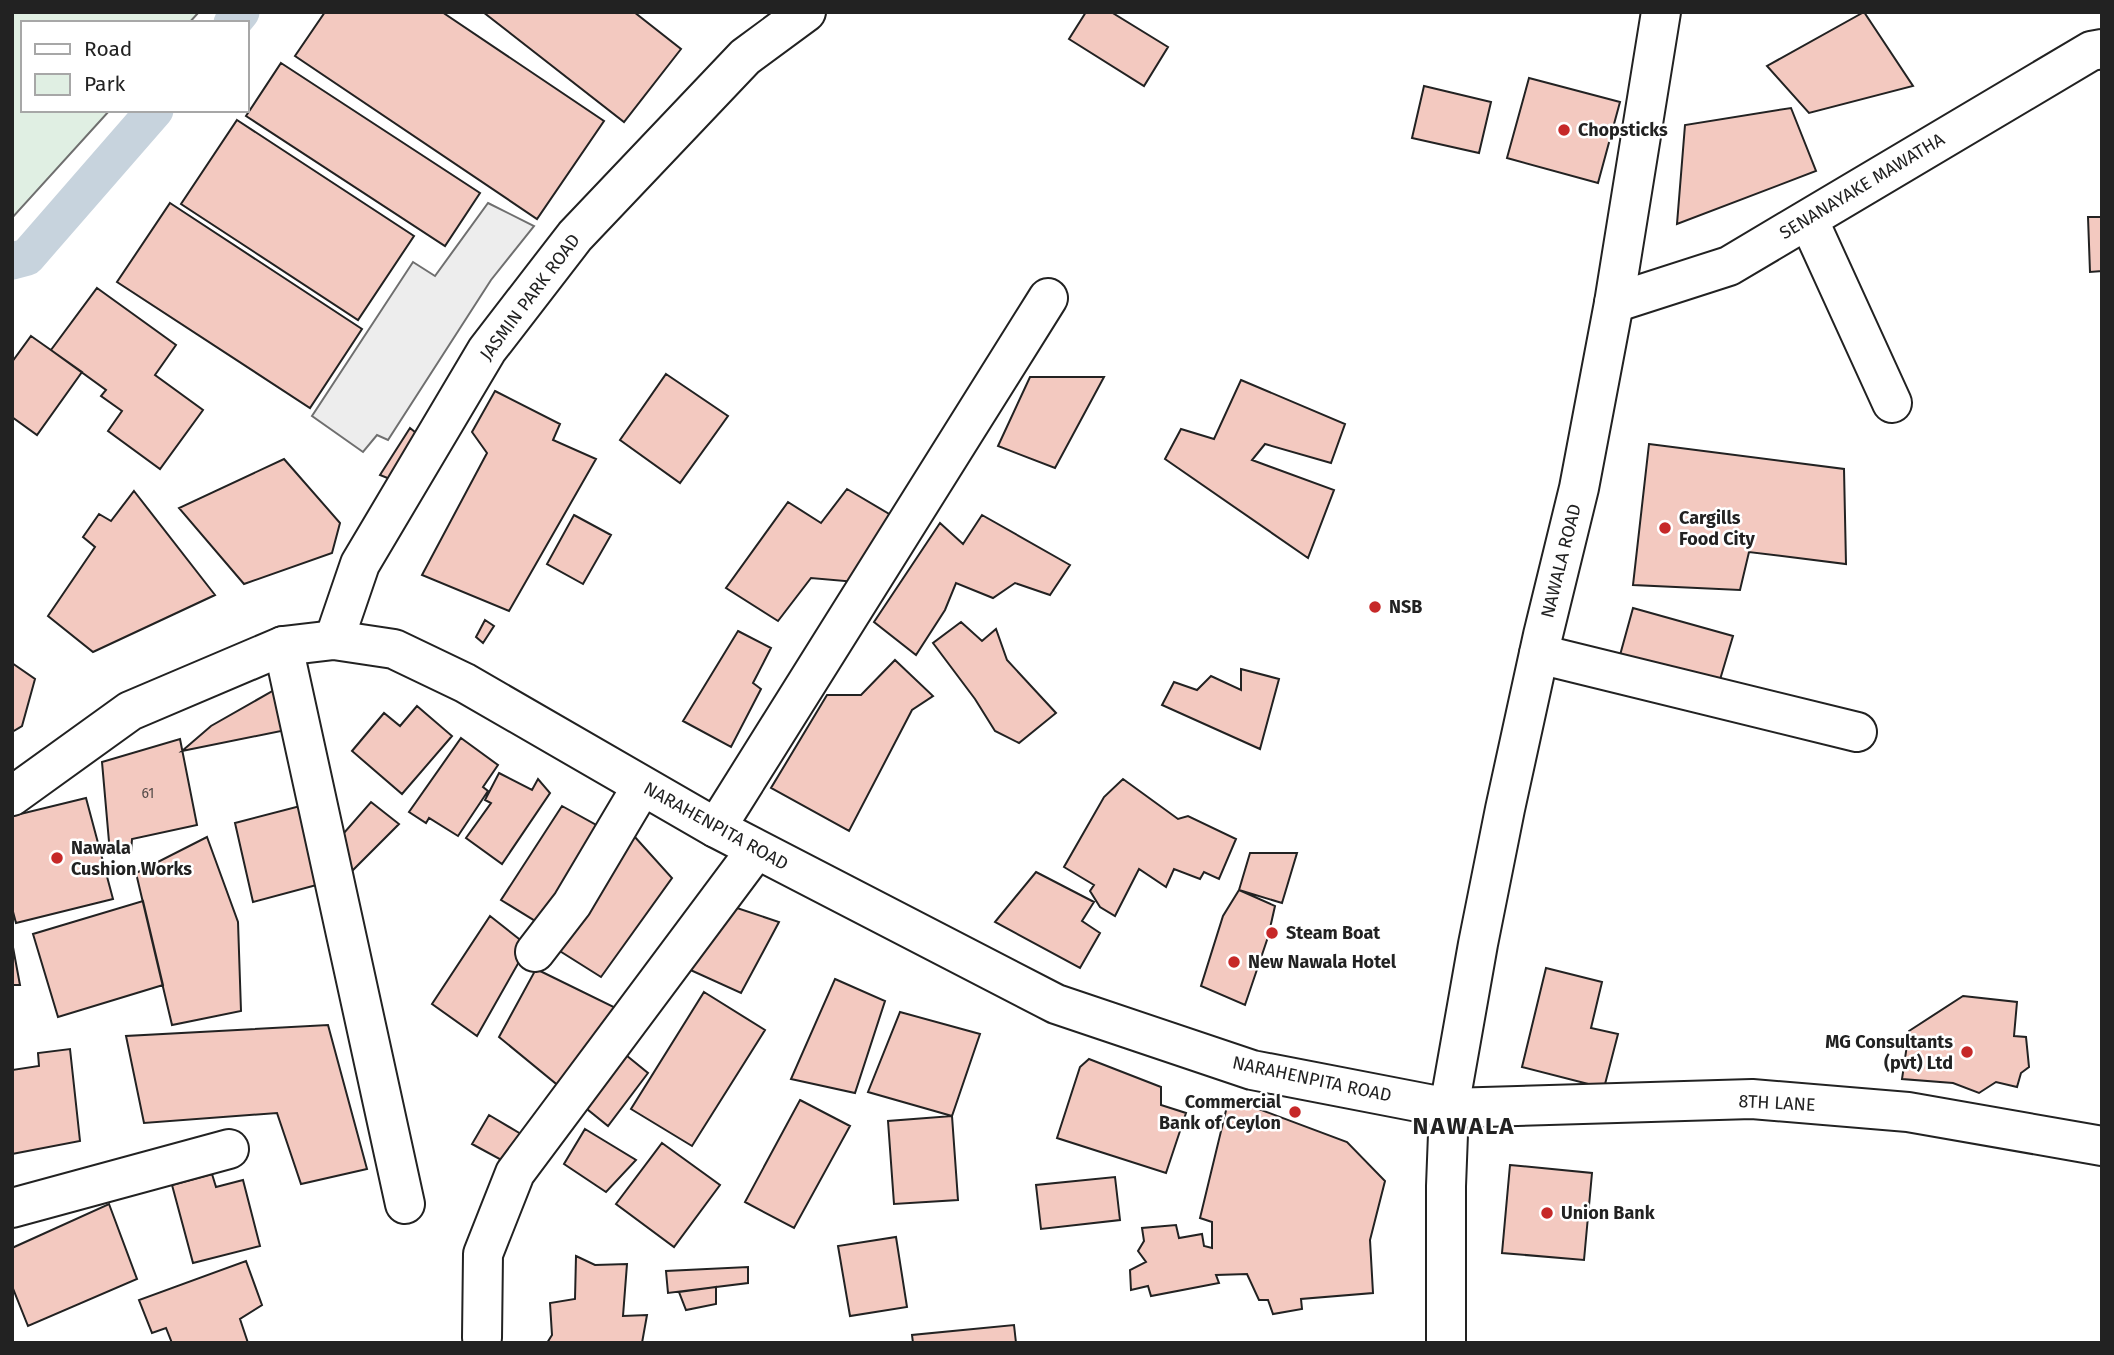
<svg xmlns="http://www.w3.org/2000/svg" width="2114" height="1355" font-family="'Fira Sans',sans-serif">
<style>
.green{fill:#e0efe3;stroke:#6f6f6f;stroke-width:2}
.parking{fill:#ededed;stroke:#6f6f6f;stroke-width:2}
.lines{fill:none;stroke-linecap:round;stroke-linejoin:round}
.canal{stroke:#c7d3dd;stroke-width:37}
.building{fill:#f3c9c0;stroke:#222;stroke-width:2}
.minor-casing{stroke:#222;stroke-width:42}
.major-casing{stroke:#222;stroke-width:42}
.minor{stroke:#fff;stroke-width:38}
.major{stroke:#fff;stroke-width:38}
.poi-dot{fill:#c62828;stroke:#fff;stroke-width:2.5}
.labels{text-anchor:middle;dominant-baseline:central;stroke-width:5;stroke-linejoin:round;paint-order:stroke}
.number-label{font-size:14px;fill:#564c4a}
.poi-label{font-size:18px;font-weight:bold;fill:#222;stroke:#fff;text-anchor:start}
.street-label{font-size:18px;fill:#222;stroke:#fff}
.district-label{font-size:24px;font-weight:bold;letter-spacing:2px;fill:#222;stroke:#fff}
</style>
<rect width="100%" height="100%" fill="#fff"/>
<path class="green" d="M12,12H199L189,23H23V110H110L12,218Z"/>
<path class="parking" d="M488,203L534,226L491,280L388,440L377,435L363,452L312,416L413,262L435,276Z"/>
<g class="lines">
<path class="canal" d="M232,23L241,12
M12,261L27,257L155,110"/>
</g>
<path class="building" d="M325,12H442L604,121L537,219L295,56Z
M483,12H634L681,49L624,122Z
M1086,12H1111L1168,47L1144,86L1069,39Z
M1864,12L1913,86L1809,113L1767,66Z
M281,63L480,193L445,246L246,116Z
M1529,78L1620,102L1598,183L1507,158Z
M1424,86L1491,102L1479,153L1412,138Z
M1791,108L1816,171L1677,224L1685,125Z
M237,120L414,236L358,320L181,204Z
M170,203L362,329L310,408L117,282Z
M2088,217H2102V271L2090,272Z
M97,288L176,345L155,375L203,410L160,469L108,431L122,411L101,396L106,390L51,350Z
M31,336L82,372L37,435L12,417V362Z
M666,374L728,416L680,483L620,440Z
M1030,377H1104L1055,468L998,446Z
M1241,380L1345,424L1331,463L1265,444L1252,460L1334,490L1308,558L1165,459L1181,429L1214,439Z
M495,391L560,424L553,440L596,459L509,611L422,575L487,453L472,432Z
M410,428L421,437L390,479L380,475Z
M1649,444L1844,469L1846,564L1749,552L1740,590L1633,585Z
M284,459L340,523L332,553L244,584L179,508Z
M847,489L896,518L856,582L811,578L778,621L726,588L788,502L821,523Z
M134,491L215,595L93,652L48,616L95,547L83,537L99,514L111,521Z
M574,515L611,535L583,584L547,564Z
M982,515L1070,565L1050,595L1015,583L993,598L956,583L945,610L916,655L874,622L940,523L963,544Z
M1633,608L1733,636L1716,693L1617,666Z
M485,620L494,626L483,643L476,637Z
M961,622L982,641L996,629L1007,660L1056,713L1019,743L995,731L975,699L933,643Z
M738,631L771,648L753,683L761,689L731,747L683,721Z
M895,660L933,696L912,710L849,831L771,788L827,695H861Z
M12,663L35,679L22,726L12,732Z
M1241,669L1279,679L1260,749L1162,705L1174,682L1197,690L1211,676L1241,690Z
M283,685L291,729L182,751L211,726Z
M417,706L452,736L402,794L352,751L384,713L400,726Z
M461,738L498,765L483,787L488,791L458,836L429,818L426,823L409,812Z
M180,739L197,825L132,839L131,853H110L102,762Z
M499,773L532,790L538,779L550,793L502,864L466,838L491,803L485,800Z
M1123,779L1178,819L1188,816L1236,839L1219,879L1204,872L1200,879L1174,869L1166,887L1139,869L1115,916L1100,907L1090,891L1094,885L1064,867L1104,797Z
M86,798L113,899L16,923L12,908V816Z
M371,802L399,824L348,875L343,834Z
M308,804L324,883L253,902L235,823Z
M562,806L607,831L550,930L501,900Z
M634,836L672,878L601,977L555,948Z
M207,837L238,922L241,1011L172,1025L136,873Z
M1250,853H1297L1282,903L1239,890Z
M1036,872L1094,902L1082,921L1100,933L1080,968L995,922Z
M1239,890L1275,906L1268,937L1245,1005L1201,986L1223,916Z
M143,901L163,985L58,1017L33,934Z
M722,903L779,922L741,993L686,968Z
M490,916L528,946L477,1036L432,1004Z
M12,942L20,985H12Z
M1546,968L1602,982L1591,1028L1618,1034L1604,1088L1522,1067Z
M536,969L624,1012L560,1087L499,1037Z
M835,979L885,1001L855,1093L791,1079Z
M704,992L765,1030L692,1146L631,1109Z
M1963,996L2017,1002L2014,1036L2026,1037L2029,1067L2021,1073L2017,1087L1996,1082L1979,1093L1953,1083L1902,1079L1909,1031Z
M900,1012L980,1034L952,1116L868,1092Z
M328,1025L367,1169L301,1184L277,1113L144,1123L126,1036Z
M70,1049L80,1141L12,1154V1070L39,1066L38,1053Z
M621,1051L648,1073L608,1126L582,1105Z
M1089,1059L1161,1087V1105L1186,1113L1166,1173L1057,1138L1080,1067Z
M1229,1098L1347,1142L1385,1181L1370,1240L1373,1293L1301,1299L1302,1309L1273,1314L1268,1300H1259L1247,1274L1216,1275L1219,1283L1151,1296L1148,1286L1131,1290L1130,1270L1146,1262L1138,1251L1144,1241L1142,1228L1176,1225L1179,1238L1202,1234L1204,1246L1212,1248V1222L1200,1218Z
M800,1100L850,1126L794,1228L745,1202Z
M489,1115L521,1134L505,1162L472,1144Z
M952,1116L958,1200L894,1204L888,1121Z
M585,1129L636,1160L606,1192L564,1164Z
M662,1143L720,1185L674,1247L616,1204Z
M1510,1165L1592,1173L1584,1260L1502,1253Z
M212,1174L216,1187L243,1180L260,1246L193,1263L172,1185Z
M1115,1177L1120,1220L1041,1229L1036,1185Z
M109,1204L137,1279L28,1326L12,1286V1248Z
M896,1237L907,1307L850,1316L838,1246Z
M576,1256L595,1265L627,1264L623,1316L647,1315L642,1343H547L552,1335L550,1303L575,1299Z
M246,1261L262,1305L240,1319L248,1343H172L166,1328L152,1333L139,1300Z
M748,1267V1283L668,1293L666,1271Z
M716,1287V1304L686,1310L679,1292Z
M1014,1325L1016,1343H913L912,1335Z"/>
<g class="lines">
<g class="minor-casing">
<path id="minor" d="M1808,219L1892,403
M1614,303L1729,266L2091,51L2102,49
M334,640L360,564L487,350L575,236L745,57L806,12
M283,646L405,1204
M1539,654L1857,732
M716,828L1048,298
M535,952L572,904L642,786
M1449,1108L1752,1099L1908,1112L2102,1146
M12,1208L229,1149
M482,1338L483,1254L515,1173L756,850"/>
</g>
<g class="major-casing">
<path id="major" d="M12,796L130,711L283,646L334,640L394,649L465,683L716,828L1056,1004L1252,1070L1449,1108
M1446,1343V1186L1449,1108L1478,944L1505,809L1543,635L1579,488L1614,303L1661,12"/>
</g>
<use href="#minor" class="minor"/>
<use href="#major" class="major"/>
</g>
<g class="poi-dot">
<circle cx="1564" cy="130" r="7"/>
<circle cx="1665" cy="528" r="7"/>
<circle cx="1375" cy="607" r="7"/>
<circle cx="57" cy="858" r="7"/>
<circle cx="1272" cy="933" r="7"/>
<circle cx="1234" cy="962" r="7"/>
<circle cx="1967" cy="1052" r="7"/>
<circle cx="1295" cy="1112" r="7"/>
<circle cx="1547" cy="1213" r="7"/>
</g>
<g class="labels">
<g class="number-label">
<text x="148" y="793">61</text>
</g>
<g class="poi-label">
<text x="1578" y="130">Chopsticks</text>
<text x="1679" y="518">Cargills<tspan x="1679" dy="21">Food City</tspan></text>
<text x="1389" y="607">NSB</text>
<text x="71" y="848">Nawala<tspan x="71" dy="21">Cushion Works</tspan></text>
<text x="1286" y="933">Steam Boat</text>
<text x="1248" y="962">New Nawala Hotel</text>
<text x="1953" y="1042" text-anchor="end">MG Consultants<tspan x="1953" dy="21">(pvt) Ltd</tspan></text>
<text x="1281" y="1102" text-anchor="end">Commercial<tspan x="1281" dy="21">Bank of Ceylon</tspan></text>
<text x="1561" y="1213">Union Bank</text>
</g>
<g class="street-label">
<text transform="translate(1862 186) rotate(-31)">SENANAYAKE MAWATHA</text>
<text transform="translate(530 297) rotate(-53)">JASMIN PARK ROAD</text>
<text transform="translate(1561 561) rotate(-76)">NAWALA ROAD</text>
<text transform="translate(716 826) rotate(29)">NARAHENPITA ROAD</text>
<text transform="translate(1312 1079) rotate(12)">NARAHENPITA ROAD</text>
<text transform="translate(1777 1103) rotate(3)">8TH LANE</text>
</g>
<g class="district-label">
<text x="1464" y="1126">NAWALA</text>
</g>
</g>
<rect width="2114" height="1355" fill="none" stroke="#222222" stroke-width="28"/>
<rect x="21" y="21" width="228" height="91" fill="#ffffff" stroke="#a7a7a7" stroke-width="2"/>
<rect x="35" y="44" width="35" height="10" fill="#ffffff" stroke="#a7a7a7" stroke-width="2"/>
<text x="84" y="56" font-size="21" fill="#222222">Road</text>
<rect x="35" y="74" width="35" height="21" fill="#e0efe3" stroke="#a7a7a7" stroke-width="2"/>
<text x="84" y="91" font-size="21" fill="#222222">Park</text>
</svg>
